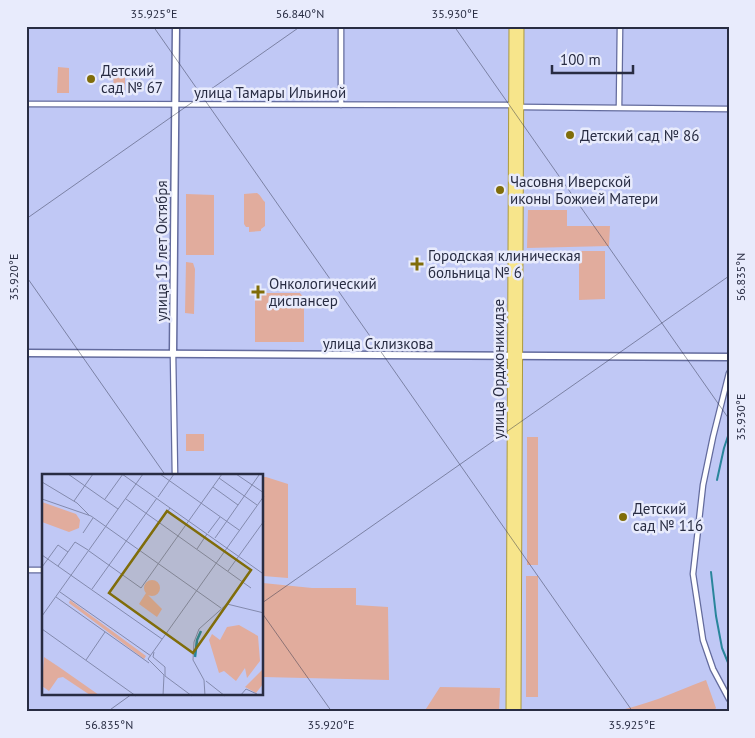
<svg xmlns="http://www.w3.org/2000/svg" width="755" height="738" font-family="'PT Sans',sans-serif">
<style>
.green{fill:#e1ac9d}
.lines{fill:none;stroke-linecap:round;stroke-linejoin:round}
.stream{stroke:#28859b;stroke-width:2}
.street-casing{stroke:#636b9d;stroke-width:7}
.secondary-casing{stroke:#636b9d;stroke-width:9}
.primary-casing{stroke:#ab993f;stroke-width:9}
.street{stroke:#fff;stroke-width:4.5}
.secondary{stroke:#fff;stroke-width:6}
.primary{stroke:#f7e58b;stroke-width:7}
.ticks{fill:none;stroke:#282c42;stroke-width:1;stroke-opacity:0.45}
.poi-dot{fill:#806d0a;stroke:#e8ebfc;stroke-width:2}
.labels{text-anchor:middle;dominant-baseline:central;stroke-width:5;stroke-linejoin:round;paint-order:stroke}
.poi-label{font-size:15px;fill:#282c42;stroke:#e8ebfc;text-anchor:start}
.street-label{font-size:15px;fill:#282c42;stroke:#e8ebfc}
.inset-river{fill:none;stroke:#28859b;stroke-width:2.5}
.inset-road{fill:none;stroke:#838aad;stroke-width:1}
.view{fill:#806d0a;fill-opacity:0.15;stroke:#806d0a;stroke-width:2.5}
.inset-edge{fill:none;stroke:#282c42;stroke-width:2.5}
.neatline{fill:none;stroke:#282c42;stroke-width:2}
.ticks-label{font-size:12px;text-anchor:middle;fill:#282c42}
</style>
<rect width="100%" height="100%" fill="#c0c8f5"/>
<path class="green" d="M58,67L69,68V93H57Z
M114,67H125V93H113Z
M257,193C261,195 262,200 265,202V226L261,229V231L249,232V227H246L244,224V194Z
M186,194L214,195V255H186Z
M528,210H567V226H610L609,246L527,248Z
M579,251H605V299L579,300Z
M186,262L193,263L195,269L194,314L185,313Z
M255,293H300L304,298V342H255Z
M186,434H204V451H186Z
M527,437H538V565H527Z
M263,477H266L288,484V578L263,576Z
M526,576H538V697H526Z
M263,583L312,588H356V605L388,607L389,680L263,677Z
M706,680L716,708L713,712H610C643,707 675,692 706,680Z
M440,687L500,688L499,712H424Z"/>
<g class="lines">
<path class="stream" d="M717,480L724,448L729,433
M711,572L716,616L722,648L729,665"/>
<g class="street-casing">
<path id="street" d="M26,104L513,105
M341,105V26
M520,107L729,109
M619,108L620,26
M173,354L175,476
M729,373L713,437L703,485L693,574L703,640L713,669L729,699
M26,570H44"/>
</g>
<g class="secondary-casing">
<path id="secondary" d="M26,353L729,357
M173,354L176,26"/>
</g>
<g class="primary-casing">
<path id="primary" d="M510,712L513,26
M517,712L520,26"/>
</g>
<use href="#street" class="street"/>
<use href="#secondary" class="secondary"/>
<use href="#primary" class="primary"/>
</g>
<path class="ticks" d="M153,26L633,712M454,26L729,419M26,219L301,26M26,276L166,476M262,603L729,276M262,613L332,712M26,706L31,712M107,712L132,694"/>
<g class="poi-dot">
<circle cx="91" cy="79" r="5"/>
<circle cx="570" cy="135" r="5"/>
<circle cx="500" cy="190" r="5"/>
<path d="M414.5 256.5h5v5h5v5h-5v5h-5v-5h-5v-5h5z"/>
<path d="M255.5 284.5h5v5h5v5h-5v5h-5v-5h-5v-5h5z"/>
<circle cx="623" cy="517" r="5"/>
</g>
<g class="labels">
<g class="poi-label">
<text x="101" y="70">Детский<tspan x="101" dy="17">сад № 67</tspan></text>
<text x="580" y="135">Детский сад № 86</text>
<text x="510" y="181">Часовня Иверской<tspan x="510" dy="17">иконы Божией Матери</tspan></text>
<text x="428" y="255">Городская клиническая<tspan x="428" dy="17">больница № 6</tspan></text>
<text x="269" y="283">Онкологический<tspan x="269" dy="17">диспансер</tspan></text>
<text x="633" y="508">Детский<tspan x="633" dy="17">сад № 116</tspan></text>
</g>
<g class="street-label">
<text x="270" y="92">улица Тамары Ильиной</text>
<text transform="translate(161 251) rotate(-90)">улица 15 лет Октября</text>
<text x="378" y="343">улица Склизкова</text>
<text transform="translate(498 369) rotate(-90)">улица Орджоникидзе</text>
</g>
</g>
<g transform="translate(42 474)">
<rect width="221" height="221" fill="#c0c8f5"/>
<path d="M0,28L34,40L38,46L37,54L27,58L0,48ZM102 114a8 8 0 1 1 16 0a8 8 0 1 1-16 0ZM104,119L120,135L115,143L97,130ZM28,126L104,182L102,185L27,129ZM197,151L216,162L218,187L205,204L203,194L194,207L182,197L177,199L167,166L170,160L178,166L185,153ZM2,183L17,193L57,221H48L21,203L16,204L7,217L0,212ZM221,195V210L214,219L203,213Z" fill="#e1ac9d"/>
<path class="inset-river" d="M153,183L155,166L159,157"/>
<path class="inset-road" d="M26,0L76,35M80,0L220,99M118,0L197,56M194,0L222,19M177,4L215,31M0,8L35,29L47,41M171,13L196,31M116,23L132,0M0,25L49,42L179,134M63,25L81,0M84,25L174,89M32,27L51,0M41,59L51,44M166,59L178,43M173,64L217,1M155,75L165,60M47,77L99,114L180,0M0,81L120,165M174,89L209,114M16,92L33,68L46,76M0,93L16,71L26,78M186,97L222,47M80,101L128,34M50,115L115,24M18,118L109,182M14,123L107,189M0,142L101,0M0,155L94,222M112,178L111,183L123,193V202M44,186L63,158M123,202L150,222M164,207L183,222M121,222L122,201L106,185L222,22M163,222L162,206L151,186L152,168L157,155L185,130L222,139M198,222L204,215L215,220"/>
<path class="view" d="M125,37L209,96L151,179L67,119Z"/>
<rect width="221" height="221" class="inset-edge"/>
</g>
<rect width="755" height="738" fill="none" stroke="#e8ebfc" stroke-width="55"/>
<path d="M552 65v8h81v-8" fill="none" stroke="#282c42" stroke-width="2.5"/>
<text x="560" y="65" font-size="15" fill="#282c42" stroke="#e8ebfc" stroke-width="4" paint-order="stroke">100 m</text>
<rect x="28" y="28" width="700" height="682" class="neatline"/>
<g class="ticks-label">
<text x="154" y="18">35.925°E</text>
<text x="300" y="18">56.840°N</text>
<text x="455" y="18">35.930°E</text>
<text transform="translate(741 277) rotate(-90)" y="4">56.835°N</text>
<text transform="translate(14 277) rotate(-90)" y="4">35.920°E</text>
<text transform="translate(741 417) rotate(-90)" y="4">35.930°E</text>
<text x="109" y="729">56.835°N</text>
<text x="331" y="729">35.920°E</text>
<text x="632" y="729">35.925°E</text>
</g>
</svg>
